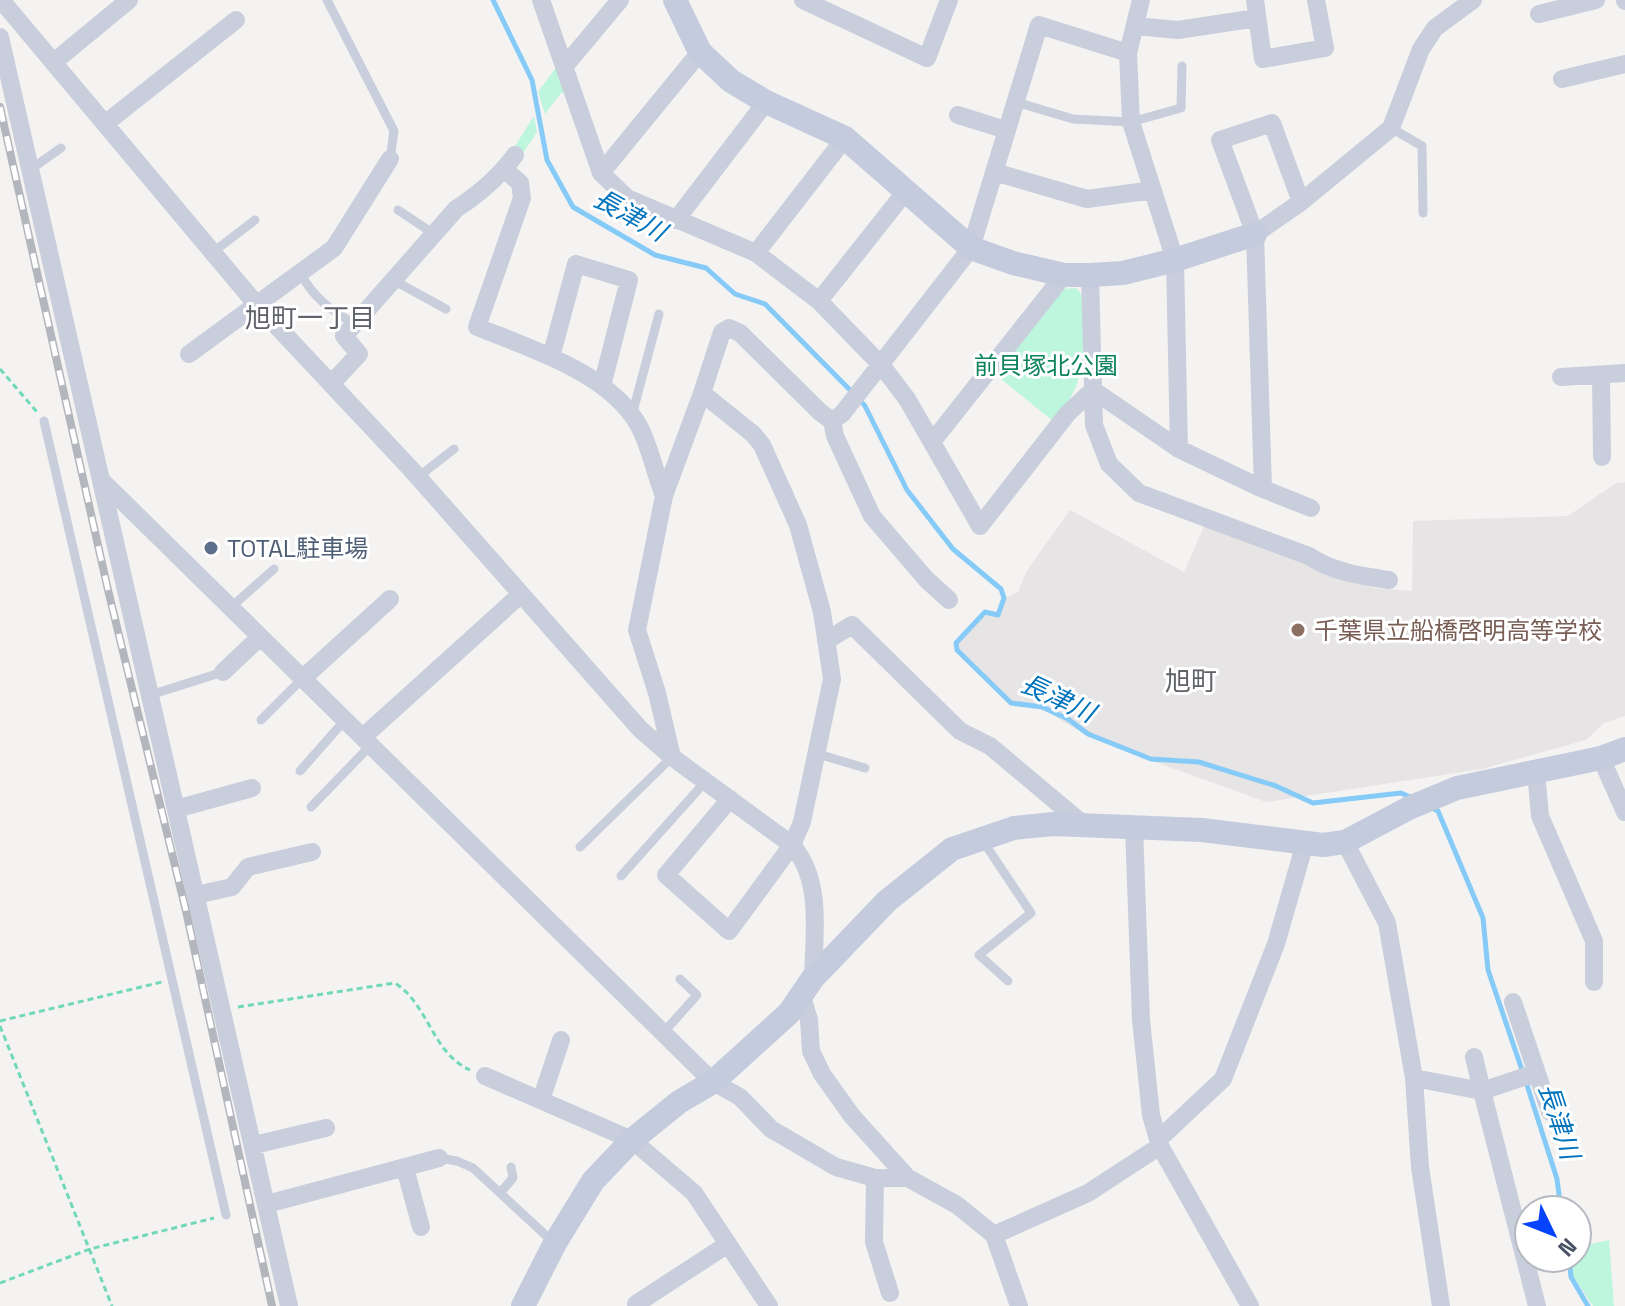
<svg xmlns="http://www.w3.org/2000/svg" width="1625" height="1306" font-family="'Space Grotesk','Noto Sans JP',sans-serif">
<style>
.education{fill:#e6e4e4}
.green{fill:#bef5dd}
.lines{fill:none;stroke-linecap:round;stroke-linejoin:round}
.stream{stroke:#86cbf7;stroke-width:5}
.path{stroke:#71d8b8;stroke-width:3;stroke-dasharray:6 4;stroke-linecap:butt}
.lane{stroke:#c8cedb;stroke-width:9}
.street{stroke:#c8cedb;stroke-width:18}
.secondary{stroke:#c3cbdd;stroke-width:24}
.rail-casing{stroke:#b4b6bd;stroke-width:8}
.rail{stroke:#fff;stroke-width:5;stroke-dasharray:15;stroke-linecap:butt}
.service-dot{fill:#5c6f8a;stroke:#fff;stroke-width:3}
.education-dot{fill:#8d6e63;stroke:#fff;stroke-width:3}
.labels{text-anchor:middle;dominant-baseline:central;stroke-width:6;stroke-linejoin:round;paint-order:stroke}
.park-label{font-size:24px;fill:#0c835e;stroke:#fff}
.service-label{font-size:24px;fill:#4e5e75;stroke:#fff;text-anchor:start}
.education-label{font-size:24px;fill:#785e54;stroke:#fff;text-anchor:start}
.water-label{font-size:26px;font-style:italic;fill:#0073bd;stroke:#fff}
.neighbourhood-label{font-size:26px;fill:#5e6168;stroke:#fff}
</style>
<rect width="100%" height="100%" fill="#f5f3f2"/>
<path class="education" d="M1625,482V716L1604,723L1586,740L1482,769L1266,802L1122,750L1077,730L1041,708L1007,703L1006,695L959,650L958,643L985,616L988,614L998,616L1006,598L1018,592L1026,572L1070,510L1184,572L1206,522L1375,588L1412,591L1413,521L1568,516L1616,483Z"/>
<path class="green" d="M557,66L568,93H561L545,114L538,92Z
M534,116L537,132L523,153L515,146Z
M1076,288C1086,297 1083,310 1083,323C1084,366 1082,388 1054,422L995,374L1062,289Z
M1609,1240L1614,1306H1593L1573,1276L1572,1258H1577V1247Z"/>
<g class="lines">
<path class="stream" d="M493,0L532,80L547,160L573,207L655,255L706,268L735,294L765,304L853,393
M860,400L865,406L907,490L953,549L1001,589L1004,598L998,615L985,612L956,643L957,650L1011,703L1042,707L1068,719L1088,734L1151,759L1199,762L1276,786L1313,803L1401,793L1410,797
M1430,807L1438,811L1483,918L1488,970L1523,1073
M1526,1082L1557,1179L1561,1210
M1569,1258L1571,1277L1588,1306"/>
<path class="path" d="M0,369L37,412
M238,1007L395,983C429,1005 432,1053 470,1070
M0,1021L162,982
M0,1026L112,1306
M0,1283L90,1249L214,1218"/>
<path class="lane" d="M327,0L394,131L390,159
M1016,102L1073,119L1131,122L1181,108L1182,66
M1391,128L1422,146L1423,213
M31,169L61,148
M398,210L434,234
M213,252L255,220
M300,273C314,298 330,310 355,324
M393,280L446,309
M632,415L659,314
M44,421L226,1215
M418,477L454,449
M230,608L274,569
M150,695L223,672
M261,720L302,679
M818,754L865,768
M300,771L345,720
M311,807L371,745
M983,841L1031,913L979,955L1008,981
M580,847L672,757
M621,876L705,782
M663,1033L697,995L680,979
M439,1158L457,1161L473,1168L553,1242
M500,1193L513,1178L511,1167"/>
<path class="street" d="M1,0L256,304L410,468L640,729L672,757L792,845C823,881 814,933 813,978
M541,0L601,173L627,198L756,253L819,301L882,366L907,399L980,526L1068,413L1093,390L1179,449L1263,489L1311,508
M803,0L927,58L949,0
M1141,0L1128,53L1131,122L1175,260L1179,449
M1255,0L1263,59L1325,48L1316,0
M1625,0V1
M1539,14L1596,0
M1135,26L1178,30L1257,18
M0,37L289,1306
M55,61L129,0
M564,67L620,0
M1562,79L1625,64
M958,115L1006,130
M106,123L236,20
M504,169L520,183L522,198L477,327C529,348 610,373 639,426C649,444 656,476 664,496
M994,172L1087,199L1153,190
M601,173L700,52
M676,220L766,102
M1255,234L1301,202L1391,128L1421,49L1435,28L1473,0
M756,253L845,138
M1090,275L1094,425L1109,464L1139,493L1309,556C1332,572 1362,576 1389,580
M819,301L906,191
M189,354L334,248L390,159
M551,357L576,264L629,280L602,386
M1601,375L1602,457
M1561,377L1625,373
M331,384L359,354L344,336L456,209C479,194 499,177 515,155
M702,393L753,434L762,445L798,525L822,612L832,679L802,822L792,845L729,931L666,875L730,799
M832,421L835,436L872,516L926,579L949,600
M932,442L1064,275
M101,480L713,1082L740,1097L771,1129L836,1167L875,1178H908
M1263,489L1255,234L1220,140L1272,123L1301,202
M826,641L852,625L960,731L990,746L1084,825
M223,672L259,638
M302,679L390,599
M363,737L520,595
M672,757L657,693L637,630L664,496L702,393L722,332L729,328L740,333L820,412L832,421L842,414L971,248L1039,25L1128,53
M1601,758L1625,812
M1536,771L1540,816L1594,941V982
M176,809L252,788
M1134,828L1141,1020L1151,1115L1160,1146L1250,1306
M1345,842L1387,923L1414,1078L1482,1091L1537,1306
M196,895L232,887L248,867L312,852
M802,996L809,1020L811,1051L822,1074L852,1116L908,1178L957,1205L994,1235L1019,1306
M1513,1002L1550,1112
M1474,1057L1482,1091L1536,1073
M485,1076L632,1140L694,1193L769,1306
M1414,1078L1420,1167L1441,1306
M541,1100L561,1040
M1158,1140L1223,1079L1276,944L1305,843
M254,1145L326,1128
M405,1168L421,1227
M875,1178L874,1242L890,1293
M267,1204L439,1158
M994,1235L1088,1193L1160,1146
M636,1304L728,1244"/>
<path class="secondary" d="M675,0L700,52L731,81L766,102L845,138L971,248L1013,263L1064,275H1090L1123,273L1175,260L1255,234
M523,1306L555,1243L593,1181L632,1140L679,1102L713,1082L789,1013L813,978L887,901L952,849L1014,828L1053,824L1202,830L1323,845L1345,842L1409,808L1457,788L1601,758L1625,749"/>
<g class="rail-casing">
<path id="rail" d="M0,107L108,590L186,911L272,1306"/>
</g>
<use href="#rail" class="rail"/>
</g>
<circle class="service-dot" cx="211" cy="548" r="8"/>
<circle class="education-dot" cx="1298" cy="630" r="8"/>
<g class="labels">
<g class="park-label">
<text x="1046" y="365">前貝塚北公園</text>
</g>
<g class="service-label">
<text x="227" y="548">TOTAL駐車場</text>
</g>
<g class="education-label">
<text x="1314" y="630">千葉県立船橋啓明高等学校</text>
</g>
<g class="water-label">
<text transform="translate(630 215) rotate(29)">長津川</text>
<text transform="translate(1058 698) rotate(25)">長津川</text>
<text transform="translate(1559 1121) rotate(72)">長津川</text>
</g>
<g class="neighbourhood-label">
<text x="310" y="318">旭町一丁目</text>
<text x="1191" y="681">旭町</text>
</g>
</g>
<g transform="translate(1553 1234) rotate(133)"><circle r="38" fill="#ffffff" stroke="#b5b9c1" stroke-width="2"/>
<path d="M0-6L14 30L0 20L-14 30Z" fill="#0544fc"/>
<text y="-12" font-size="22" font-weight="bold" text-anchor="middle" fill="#475163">N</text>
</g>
</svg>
